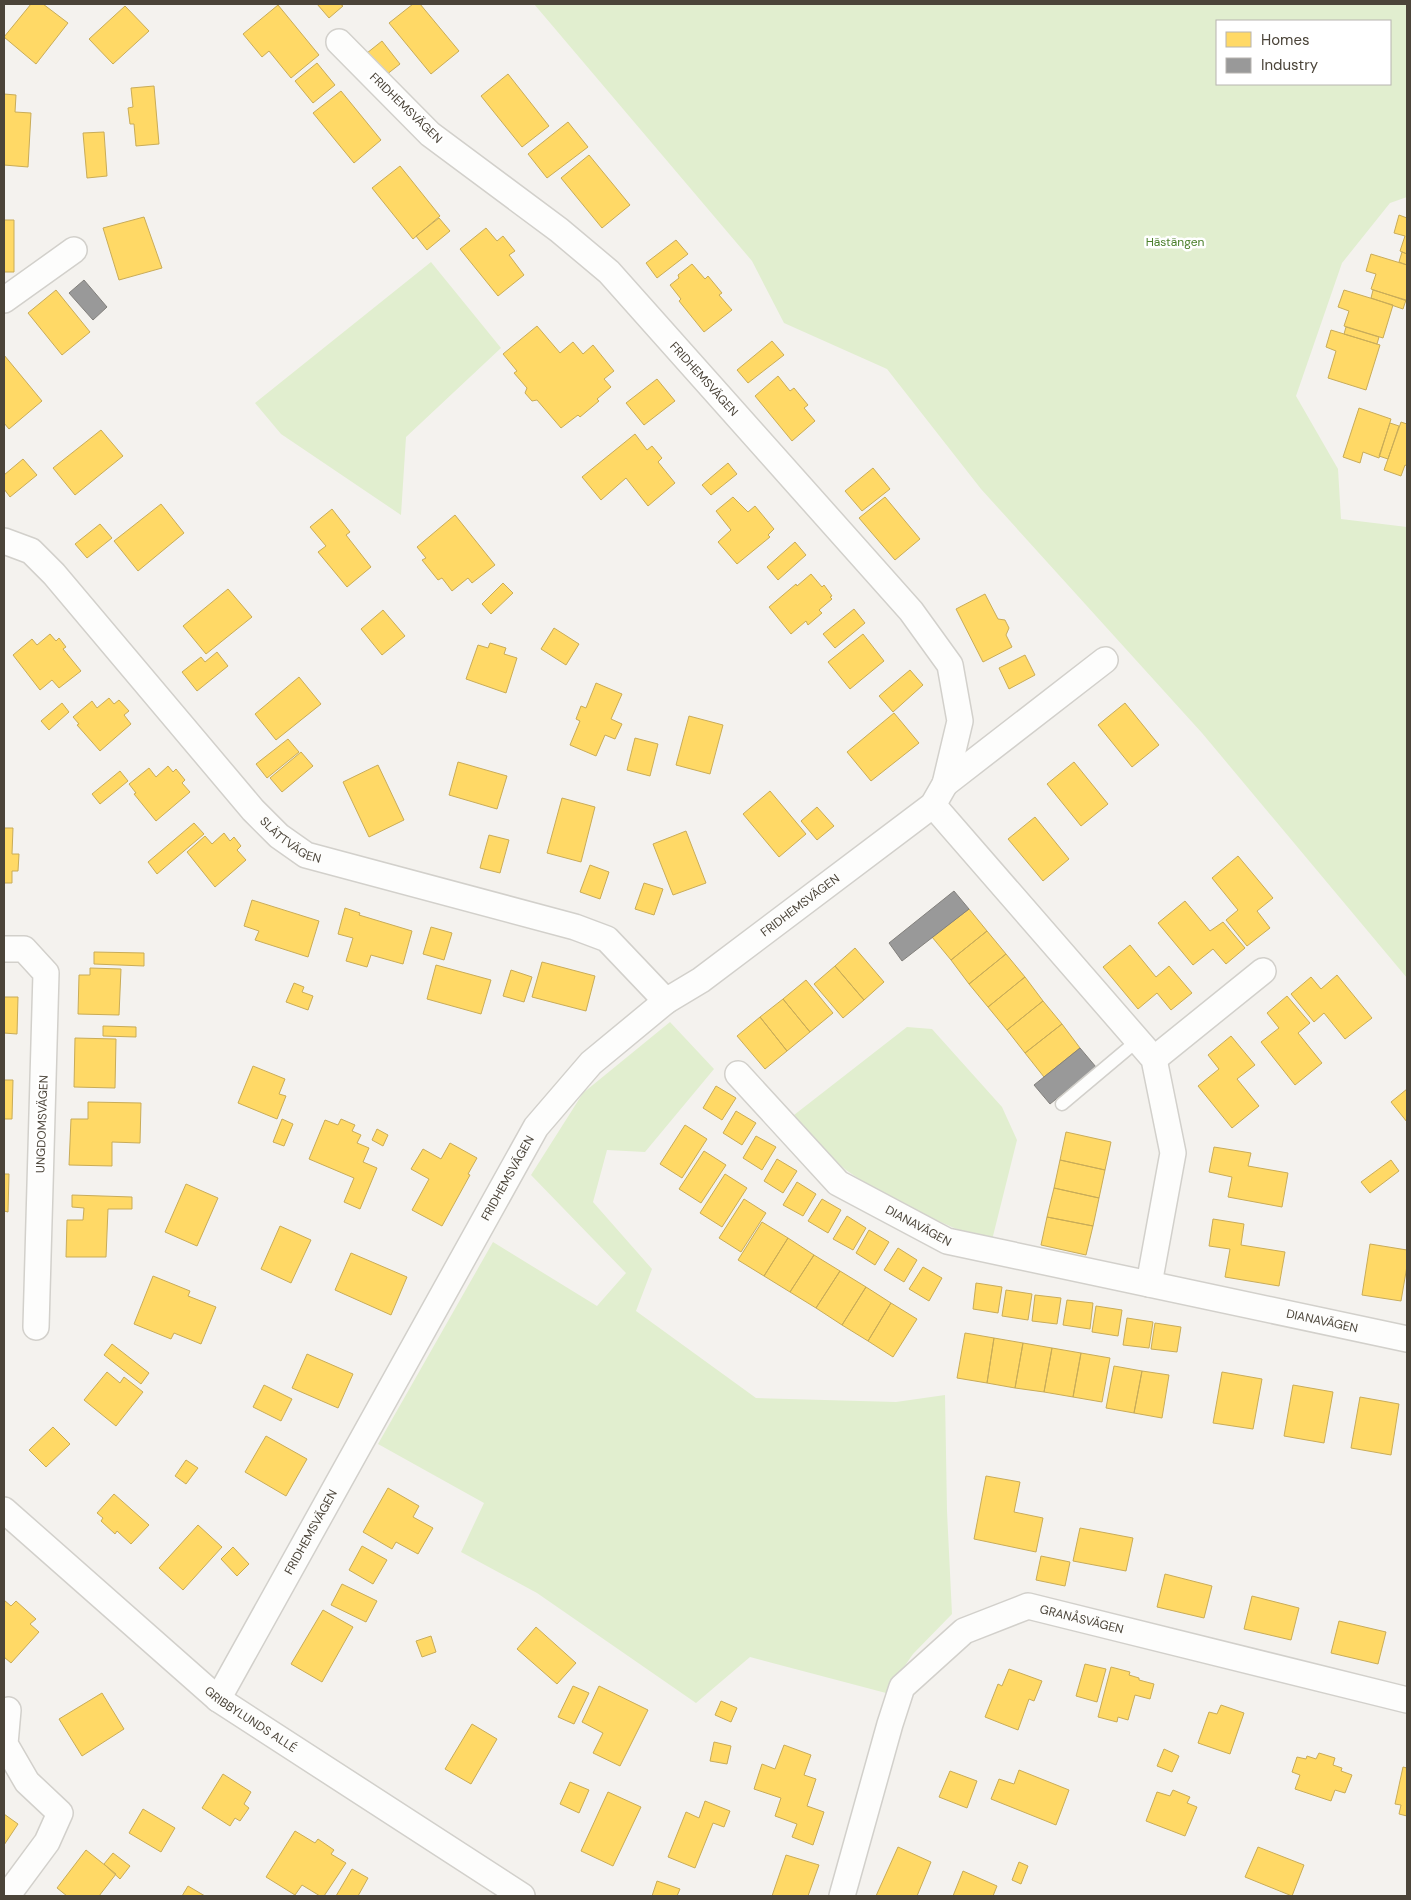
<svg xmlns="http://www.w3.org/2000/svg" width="1411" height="1900" font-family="'DM Sans',sans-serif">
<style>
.green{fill:#e1eecf;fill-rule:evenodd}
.homes{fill:#ffd966;stroke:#c9ac58}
.industry{fill:#999;stroke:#82807c}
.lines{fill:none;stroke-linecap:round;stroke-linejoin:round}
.service-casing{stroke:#d2d0cb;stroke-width:15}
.minor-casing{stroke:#d2d0cb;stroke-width:28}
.service{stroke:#fdfdfc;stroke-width:12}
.minor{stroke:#fdfdfc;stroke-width:25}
.labels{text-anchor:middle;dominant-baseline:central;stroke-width:5;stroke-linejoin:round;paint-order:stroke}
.street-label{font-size:12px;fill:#4b4439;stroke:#fff}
.park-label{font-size:12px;fill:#4a7f2a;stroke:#fff}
</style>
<rect width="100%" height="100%" fill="#f4f2ee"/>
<path class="green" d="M534,4H1407V197L1390,203L1342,263L1296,396L1338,469L1341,519L1407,527V978L1202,733L981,489L887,369L784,323L752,261ZM1390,21V84H1217V21Z
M431,262L501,348L406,437L401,515L281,434L255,403Z
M670,1022L714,1069L645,1152L607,1150L593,1202L652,1269L636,1311L756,1398L896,1402L945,1395L947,1511L952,1614L913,1654L886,1693L750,1657L696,1703L537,1593L461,1552L484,1503L378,1444L493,1242L597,1306L626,1273L531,1175L583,1093Z
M907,1027L932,1029L1002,1107L1017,1140L992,1240L954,1228L884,1196L846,1170L807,1138L794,1115Z"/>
<path class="homes" d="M31,4H43L68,23L36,64L4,37Z
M317,4H340L343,6L329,18Z
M413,4H420L459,51L431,74L389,23Z
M278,5L319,55L291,78L269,51L262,57L243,34Z
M125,6L149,31L113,64L89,39Z
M382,41L400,64L386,75L367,53Z
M317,63L335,85L313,103L295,81Z
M508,74L549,126L522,147L481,96Z
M154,86L159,144L136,146L134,124H130L128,108L133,107L131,88Z
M341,91L381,140L354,163L313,113Z
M4,94L16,95L15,112L31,113L28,167L4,165Z
M568,122L588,147L547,178L528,154Z
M104,132L107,176L87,178L83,133Z
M589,155L630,205L602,228L561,178Z
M400,166L440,216L413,239L372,188Z
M1399,215L1407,218V254L1400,251L1405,236L1394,233Z
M144,217L162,268L119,280L103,228Z
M439,218L450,231L427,250L416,236Z
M4,220H14V272H4Z
M486,228L497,241L503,236L515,251L509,255L524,275L498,296L460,249Z
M676,240L688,254L657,278L646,263Z
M1402,252L1407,254V265L1399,262Z
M1371,254L1407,265V301L1371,289L1376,274L1366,271Z
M692,264L705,279L708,276L722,293L719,295L732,310L704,332L679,301L681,299L670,285L679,278L678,275Z
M56,290L90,332L62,355L28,313Z
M1344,290L1393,305L1383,338L1344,326L1349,311L1338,307Z
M1373,290L1406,300L1403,309L1371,298Z
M537,326L560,353L573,342L583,354L593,345L614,371L604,379L611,387L597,399L599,401L580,417L578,415L561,428L537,400L532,401L525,393L527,388L514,373L517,371L503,354Z
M1346,327L1379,337L1377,344L1344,334Z
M1331,330L1380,345L1366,390L1328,378L1336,351L1326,347Z
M772,341L784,355L748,383L737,370Z
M4,355L42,401L9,429L4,423Z
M778,376L790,391L794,388L808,405L804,408L815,421L792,441L755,396Z
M657,379L675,401L644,425L626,403Z
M1359,408L1391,419L1379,458L1363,452L1360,463L1343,457Z
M1401,422L1407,424V466L1405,465L1401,476L1384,470Z
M1390,423L1399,426L1388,459L1379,456Z
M101,430L123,456L75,495L53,468Z
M635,434L647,450L652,446L662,458L658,462L675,483L648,506L626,478L601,500L582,477Z
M23,459L37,475L10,497L4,489V475Z
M728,463L737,474L711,495L702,485Z
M873,468L890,489L862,511L845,491Z
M733,497L748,512L755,506L774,529L768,535L770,537L737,564L718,542L731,530L716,511Z
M885,497L920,539L895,560L859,518Z
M161,504L184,533L138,571L114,541Z
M332,509L350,532L346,535L371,567L347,587L318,552L326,546L310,527Z
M455,515L495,565L472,583L468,578L452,591L442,578L438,580L422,560L426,558L417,547Z
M100,524L112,538L87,558L75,544Z
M795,542L806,555L778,580L767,567Z
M811,574L822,587L824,585L832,596L830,597L832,599L819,610L822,613L808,625L806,621L791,634L769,607L796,584L797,586Z
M503,583L513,593L491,614L482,604Z
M228,589L252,617L206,654L183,626Z
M985,594L998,619L1005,620L1009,628L1006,635L1012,647L983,662L956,609Z
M854,609L865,623L835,648L823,634Z
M383,610L405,636L382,655L361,629Z
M554,628L579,644L566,665L541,649Z
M50,634L56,641L59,638L66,647L63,649L81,671L59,688L52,680L40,690L13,655L32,639L37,645Z
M863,634L884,661L850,689L828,662Z
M490,643L506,648L504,654L517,658L506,693L466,679L478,645L488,648Z
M217,652L228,666L197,691L182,672L201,657L205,662Z
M1025,655L1035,675L1009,689L999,668Z
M910,670L923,685L893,712L879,696Z
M299,677L321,704L276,740L255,714Z
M596,683L622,694L611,719L622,724L615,739L605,735L596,756L570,745L580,721L576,719L581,706L586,708Z
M109,698L114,704L119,700L129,711L124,715L131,724L100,751L77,725L79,724L73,717L92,701L97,708Z
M62,703L69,712L49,730L41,721Z
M1125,703L1159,745L1132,767L1098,725Z
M894,713L919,743L871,781L847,752Z
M689,716L723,725L710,774L676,765Z
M635,738L658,744L650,776L627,770Z
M288,739L299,752L267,778L256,764Z
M301,752L313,766L282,792L270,778Z
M458,762L507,776L497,809L449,795Z
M1074,762L1108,804L1081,826L1047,784Z
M378,765L404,820L369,837L343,782Z
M168,766L173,772L176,769L185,780L182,783L190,792L156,821L134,794L136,793L129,784L149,768L156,777Z
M120,771L128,781L100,804L92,794Z
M770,791L806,834L779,857L743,814Z
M562,798L595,807L581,862L547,853Z
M817,807L834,826L817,840L801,821Z
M1035,817L1069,859L1043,881L1008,839Z
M194,823L204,834L157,874L148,862Z
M4,828H13L12,854H19L18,871H12V883H4Z
M686,831L706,883L673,895L653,844Z
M224,833L230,841L234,837L241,846L237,850L246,860L215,887L187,852L205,836L212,844Z
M489,835L509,840L500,873L480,868Z
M1238,856L1273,898L1257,911L1270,928L1247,946L1226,920L1238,910L1212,878Z
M590,865L609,872L600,899L580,892Z
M644,883L663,889L654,915L635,909Z
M252,900L319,921L308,957L255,940L259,931L244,926Z
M1185,901L1210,931L1223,922L1245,948L1226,964L1213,949L1193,965L1158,923Z
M345,908L360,913L359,915L412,931L403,964L371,955L367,967L346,961L353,938L338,934Z
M969,909L987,931L951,960L932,937Z
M431,927L452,933L444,960L423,954Z
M987,931L1006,954L969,984L951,960Z
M1130,945L1156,977L1169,966L1192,993L1171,1010L1157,993L1138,1009L1103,967Z
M855,948L884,982L864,1000L835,966Z
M94,952L144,953V966L94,964Z
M1006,954L1025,977L988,1007L969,984Z
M542,962L595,976L586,1011L532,997Z
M436,965L491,980L481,1014L427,999Z
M835,966L864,1000L843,1018L814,984Z
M90,968L121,969L119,1015L78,1014L79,975H90Z
M511,970L532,977L524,1002L503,996Z
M1337,975L1372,1018L1345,1039L1324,1013L1314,1022L1291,994L1311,977L1321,989Z
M1025,977L1043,1001L1007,1030L988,1007Z
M806,980L833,1013L810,1032L783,999Z
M294,983L304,987L302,992L313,996L308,1010L286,1002Z
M1287,996L1310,1023L1298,1033L1322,1063L1295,1085L1261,1042L1279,1028L1267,1013Z
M4,997H18L17,1034L4,1033Z
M783,999L810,1032L787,1051L760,1017Z
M1043,1001L1062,1024L1025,1053L1007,1030Z
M760,1017L787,1051L765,1069L737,1036Z
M1062,1024L1080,1048L1044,1077L1025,1053Z
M103,1026L136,1027V1037L103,1036Z
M1231,1036L1255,1065L1237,1079L1259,1106L1232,1128L1198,1086L1219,1069L1208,1055Z
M75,1038L116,1039L115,1088L74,1087Z
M253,1066L285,1079L279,1094L286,1096L277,1119L238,1103Z
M4,1080H13L12,1119H4Z
M716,1086L736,1098L722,1120L703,1108Z
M1407,1089V1122L1391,1102Z
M88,1102L141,1103L140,1143L112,1142V1166L69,1165L71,1119H88Z
M736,1111L756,1123L742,1145L723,1133Z
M282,1119L293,1124L284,1146L273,1142Z
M341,1119L355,1125L352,1131L361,1135L357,1143L369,1148L363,1162L377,1168L360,1209L344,1202L354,1178L309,1159L325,1120L338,1125Z
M685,1125L707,1139L682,1178L660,1164Z
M377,1129L388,1135L383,1146L372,1140Z
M1066,1132L1111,1142L1105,1170L1060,1160Z
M756,1136L776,1147L762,1170L743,1158Z
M450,1143L477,1158L468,1174L470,1175L442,1226L412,1210L429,1179L411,1169L423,1149L441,1159Z
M1214,1147L1251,1153L1248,1166L1288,1173L1282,1207L1228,1197L1232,1177L1209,1172Z
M704,1151L726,1165L701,1203L679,1189Z
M777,1159L797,1171L783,1193L764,1181Z
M1060,1160L1105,1170L1099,1198L1054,1188Z
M1391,1160L1399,1171L1370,1193L1361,1182Z
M4,1174H9L8,1212L4,1211Z
M725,1174L747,1188L722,1227L700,1213Z
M797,1182L816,1194L803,1216L783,1205Z
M186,1184L218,1198L197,1246L165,1232Z
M1054,1188L1099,1198L1093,1226L1047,1217Z
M72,1195L132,1197V1209H108L106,1257H66L67,1220H83L84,1208L72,1207Z
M744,1199L766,1213L741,1252L719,1238Z
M822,1199L841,1210L828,1233L808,1221Z
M847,1216L866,1228L853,1250L833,1239Z
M1047,1217L1093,1226L1086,1255L1041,1245Z
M1213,1219L1244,1224L1241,1245L1285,1252L1279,1286L1225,1277L1230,1249L1209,1246Z
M762,1222L788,1238L764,1276L738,1260Z
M280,1226L311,1240L291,1283L261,1269Z
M869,1230L889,1242L875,1265L856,1253Z
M788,1238L814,1255L790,1292L764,1276Z
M1370,1244L1407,1250V1266L1401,1301L1362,1295Z
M898,1248L917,1260L904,1282L884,1270Z
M351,1253L407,1277L391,1315L335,1290Z
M814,1255L840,1271L816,1308L790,1292Z
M923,1267L942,1278L929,1301L909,1289Z
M840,1271L866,1287L842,1325L816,1308Z
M153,1276L190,1291L188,1296L216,1307L201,1344L174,1333L171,1339L134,1324Z
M976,1283L1002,1287L998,1313L973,1309Z
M866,1287L891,1303L868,1341L842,1325Z
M1006,1290L1032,1294L1028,1320L1002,1316Z
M1035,1295L1061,1298L1057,1324L1032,1321Z
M1067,1300L1093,1303L1090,1329L1063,1325Z
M891,1303L917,1319L893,1357L868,1341Z
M1096,1306L1122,1310L1118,1336L1092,1332Z
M1127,1318L1153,1322L1149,1348L1123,1345Z
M1155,1323L1181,1327L1177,1352L1151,1349Z
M965,1333L994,1338L987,1383L957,1378Z
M994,1338L1023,1343L1015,1388L987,1383Z
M1023,1343L1052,1348L1044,1392L1015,1388Z
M112,1344L149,1373L141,1384L104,1355Z
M1052,1348L1081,1353L1073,1397L1044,1392Z
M1081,1353L1110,1358L1102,1402L1073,1397Z
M307,1354L353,1374L338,1408L292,1388Z
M1114,1366L1142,1371L1134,1413L1106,1408Z
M1142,1371L1169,1375L1162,1418L1134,1413Z
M107,1372L120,1383L124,1377L143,1392L116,1426L84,1400Z
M1222,1372L1262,1379L1253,1429L1213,1423Z
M264,1385L292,1399L281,1421L253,1407Z
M1293,1385L1333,1392L1324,1443L1284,1436Z
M1360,1397L1399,1404L1391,1455L1351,1448Z
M53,1427L70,1444L46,1467L29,1450Z
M266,1436L307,1459L286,1496L245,1472Z
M186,1460L198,1468L186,1484L175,1476Z
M986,1476L1020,1482L1014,1512L1043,1518L1036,1552L974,1539Z
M388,1488L419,1506L413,1517L433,1528L418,1554L396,1542L392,1549L363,1532Z
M114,1494L149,1525L131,1544L117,1531L115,1534L101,1521L103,1518L97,1513Z
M198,1525L222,1547L183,1590L159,1568Z
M1080,1528L1133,1538L1126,1571L1073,1561Z
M362,1546L387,1560L373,1584L349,1570Z
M233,1547L249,1564L237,1576L221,1559Z
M1041,1556L1070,1562L1065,1586L1036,1580Z
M1165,1574L1212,1586L1204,1618L1157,1607Z
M342,1584L377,1601L366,1622L331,1605Z
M1252,1596L1299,1608L1291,1640L1244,1629Z
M4,1600L11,1606L16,1601L36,1619L30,1624L39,1632L11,1663L4,1657Z
M323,1610L353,1627L322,1682L291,1664Z
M1339,1621L1386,1632L1378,1664L1331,1653Z
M536,1627L576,1663L557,1684L517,1649Z
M431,1636L436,1652L422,1657L416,1641Z
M1085,1664L1106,1669L1097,1702L1076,1696Z
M1111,1667L1130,1672L1129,1675L1139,1678V1680L1154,1684L1150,1699L1135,1695L1128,1720L1118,1717L1117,1722L1098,1717Z
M1009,1669L1042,1681L1034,1701L1029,1699L1018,1730L985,1717L998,1684L1002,1686Z
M573,1686L589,1693L574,1724L558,1717Z
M599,1686L648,1710L620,1766L593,1753L603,1733L582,1722Z
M102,1693L124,1729L82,1756L59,1719Z
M721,1701L737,1708L731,1722L715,1715Z
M1221,1705L1244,1713L1230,1754L1198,1743L1209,1712L1217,1714Z
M472,1724L497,1739L471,1784L445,1769Z
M714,1742L731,1746L727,1764L710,1761Z
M784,1745L811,1755L804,1775L816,1779L807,1806L824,1812L813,1845L792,1837L797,1824L775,1816L781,1798L754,1789L762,1764L775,1769Z
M1164,1749L1179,1756L1172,1772L1157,1766Z
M1319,1753L1335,1758L1333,1765L1342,1768L1341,1771L1352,1775L1345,1793L1335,1790L1331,1801L1295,1789L1300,1775L1292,1772L1297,1757L1306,1759L1307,1756L1316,1759Z
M1403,1767L1407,1768V1816L1399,1814L1401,1805L1395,1804Z
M1019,1770L1069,1790L1056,1825L991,1799L999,1779L1014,1784Z
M950,1771L977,1781L967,1808L939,1797Z
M223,1774L251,1792L244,1804L249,1808L240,1821L235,1818L230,1826L202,1808Z
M570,1782L589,1790L579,1813L560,1804Z
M1173,1790L1190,1797L1187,1803L1197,1807L1185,1836L1146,1821L1157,1792L1170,1796Z
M608,1792L641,1807L613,1866L581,1851Z
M705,1801L730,1811L724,1827L713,1823L695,1868L668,1857L686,1812L699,1818Z
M143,1809L175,1828L161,1852L129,1833Z
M4,1814L18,1824L4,1845Z
M295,1831L315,1843L318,1839L334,1850L331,1854L346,1863L324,1896H320L302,1885L295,1895L266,1877Z
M898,1847L931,1862L917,1896H876Z
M1258,1847L1304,1865L1292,1896L1245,1877Z
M86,1850L116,1874L99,1896H67L57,1888Z
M113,1853L130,1866L120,1879L104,1864Z
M786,1855L819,1865L808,1896H772Z
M1019,1862L1028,1866L1021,1884L1012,1880Z
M352,1869L368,1878L358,1896H336Z
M963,1871L997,1886L993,1896H953Z
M657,1881L680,1889L677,1896H652Z
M188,1886L205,1896H182Z"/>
<path class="industry" d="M84,280L107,307L93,320L69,293Z
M954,891L969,909L902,961L889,943Z
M1080,1048L1096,1067L1050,1104L1034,1085Z"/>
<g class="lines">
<g class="service-casing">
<path id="service" d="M1062,1104L1137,1041"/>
</g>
<g class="minor-casing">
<g id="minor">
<path d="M4,300L74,250"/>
<path id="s1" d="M4,541L31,551L54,574L253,810L279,836L306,855L575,927L607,939L666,1001"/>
<path d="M945,784L1105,660"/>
<path d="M933,805L1154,1059L1173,1153L1149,1284"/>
<path d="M4,949H24L46,973L36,1327"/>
<path d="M1154,1059L1263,971"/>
<path id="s2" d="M738,1074L838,1183L947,1241L1407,1339"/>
<path id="s3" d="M4,1510L218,1699L522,1896"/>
<path id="s4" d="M218,1699L536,1127L591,1063L666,1001L701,980L933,805L945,784L960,721L950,665L911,611L609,272L559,230L430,134L339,42"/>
<path d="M7,1896L47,1842L60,1813L27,1782L5,1744L8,1710"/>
<path id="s5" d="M842,1896L890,1724L902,1687L964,1631L1028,1606L1407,1700"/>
</g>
</g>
<use href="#service" class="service"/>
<use href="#minor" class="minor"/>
</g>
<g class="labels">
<g class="street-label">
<text transform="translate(406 108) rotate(44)">FRIDHEMSVÄGEN</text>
<text transform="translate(704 379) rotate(48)">FRIDHEMSVÄGEN</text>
<text stroke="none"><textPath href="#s1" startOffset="419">SLÄTTVÄGEN</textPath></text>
<text stroke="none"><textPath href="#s4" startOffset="1001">FRIDHEMSVÄGEN</textPath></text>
<text transform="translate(42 1124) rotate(-88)">UNGDOMSVÄGEN</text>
<text stroke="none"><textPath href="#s4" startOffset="596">FRIDHEMSVÄGEN</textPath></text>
<text stroke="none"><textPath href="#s2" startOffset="239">DIANAVÄGEN</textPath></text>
<text stroke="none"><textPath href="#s2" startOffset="655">DIANAVÄGEN</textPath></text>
<text stroke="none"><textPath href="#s4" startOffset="191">FRIDHEMSVÄGEN</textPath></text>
<text stroke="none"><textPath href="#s5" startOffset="425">GRANÅSVÄGEN</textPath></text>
<text stroke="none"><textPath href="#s3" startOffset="324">GRIBBYLUNDS ALLÉ</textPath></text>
</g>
<g class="park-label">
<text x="1175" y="242">Hästängen</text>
</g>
</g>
<rect width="1411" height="1900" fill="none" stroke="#4b4439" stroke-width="10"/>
<rect x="1216" y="20" width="175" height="65" fill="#ffffff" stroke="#b7b4b0"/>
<rect x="1226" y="32" width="25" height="15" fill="#ffd966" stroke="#b7b4b0"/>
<text x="1261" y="45" font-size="15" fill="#4b4439">Homes</text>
<rect x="1226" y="58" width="25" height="15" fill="#999999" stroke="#b7b4b0"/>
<text x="1261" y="70" font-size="15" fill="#4b4439">Industry</text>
</svg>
